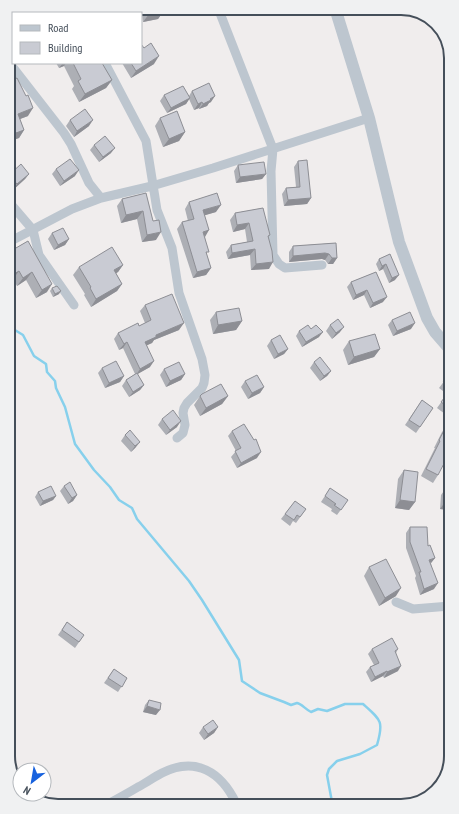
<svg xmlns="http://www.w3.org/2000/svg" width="459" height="814" font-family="'PT Sans Narrow',sans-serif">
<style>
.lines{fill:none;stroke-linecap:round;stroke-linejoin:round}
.stream{stroke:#87d0ec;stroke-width:2.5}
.minor{stroke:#bdc6cf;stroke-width:9}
.tertiary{stroke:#bdc6cf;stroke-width:12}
.wall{fill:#adafb5}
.shaded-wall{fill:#8d8e94}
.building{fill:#c9cbd3;stroke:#8d8e94}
.rim{fill:none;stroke:#454f5a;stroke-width:2}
</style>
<rect width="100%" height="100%" fill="#f0eded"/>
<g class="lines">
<path class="stream" d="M10,327L23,335L34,356L46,364L47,372L55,381L56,388L65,407L75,444L94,470L110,487L119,500L132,508L137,519L189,581L202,600L239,660L242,681L260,693L284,702L291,705L297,703C302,704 305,709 311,712L318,709L327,711L345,704H363C381,720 384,721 377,745L360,754L337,761L329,769L327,775L332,802"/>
<path class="minor" d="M69,8L72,13
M218,8L273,149L271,171L273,255L279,264L285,268L322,265
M8,61L64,133L71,144L89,183L101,198
M105,63L146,141L157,210L172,248L179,293L202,359L205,375L204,383L202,388L187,403L184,408L183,413L185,425L183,433L177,438
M9,202L33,230L39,255L74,305
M9,242L72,209L101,198L152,186L213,168L369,118
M396,602L413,609L450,606
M106,805C117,799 128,793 138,787C146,783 154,777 162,773C196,756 221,772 236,803"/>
<path class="tertiary" d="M335,8L369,118L399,242L427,318L435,332L448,347"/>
</g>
<path class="wall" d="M141,8H163V12L158,19L143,22Z
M56,63H102L112,80L106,88L79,102L72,89L74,86L64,66L59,68Z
M122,63H141L154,64L131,78Z
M8,82L28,116L20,119L24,130L19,138L10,141L9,138Z
M192,91L211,102L209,103L207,106L199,109V108L194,110L189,99L186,104L167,113L160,101L164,95L189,96Z
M160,118L185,132L179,141L163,147L155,126Z
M70,120L89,126L74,137L66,126Z
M94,145L111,153L99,162L90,150Z
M298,161L311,198L307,204L284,206L282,194L286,188L296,187L294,167Z
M238,165L266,174L262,179L236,183L234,171Z
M56,169L75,176L60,186L52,174Z
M29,174L25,179L13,190L9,185V175Z
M146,193L156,240L142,242L137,219L121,223L117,206L122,199Z
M189,202L216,212L205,215V237L207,255L211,268L206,275L193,278L177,229L182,222L188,221L185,209Z
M263,208L269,237V269L251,270L250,255L228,259L226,252L231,245L247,242L245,229L233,232L230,220L235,213Z
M52,233L69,239L65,245L54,250L48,239Z
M28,241L47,292L36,298L26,280L17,286L13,279L10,281L9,252Z
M336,243L337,258L333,264H328L325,260L322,259L289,262V252L293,246Z
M390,254L395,280L389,283L383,269L379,271L376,264L379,259Z
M123,265L118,272L116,273L122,284L117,291L91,307L84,295L85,294L73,275L79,267Z
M376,272L383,302L370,308L364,295L353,300L347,287L351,282Z
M52,288L59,294L53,297L50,291Z
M145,305L179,330L154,340L152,343L147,345L150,367L137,374L144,385L140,390L129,397L122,386L126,380L135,374L123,348L119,350L114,339L118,333L139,326L145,323L140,311Z
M216,312L242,321L236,330L213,334L210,320Z
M392,320L411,329L393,336L388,325Z
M330,325L340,332L332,339L326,331Z
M299,331L319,337L302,347L296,336Z
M271,340L288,349L284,354L274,359L267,346Z
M349,341L380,349L374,357L348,365L343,350Z
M314,362L331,371L327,376L320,381L310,368Z
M102,368L124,376L120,382L105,388L98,373Z
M164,369L185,374L181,380L166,387L160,375Z
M448,376L449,417L437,408L447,394L439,388Z
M245,381L264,387L260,393L248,399L241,387Z
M200,396H228L222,404L200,416L194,405Z
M422,400L433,408L416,433L405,425Z
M162,419L177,427L166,435L158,425Z
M447,425L438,475L433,483L421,476L435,448H434L442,432Z
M232,431L254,440L257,458L237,468L231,457L236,451L228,436Z
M125,435L136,447L131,452L121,441Z
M404,470L415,502L409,510L395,508L398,479Z
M64,486L77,495L73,501L68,504L60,491Z
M330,488L348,500L337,515L331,511L332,509L321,502Z
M446,488L449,510L440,509L441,495Z
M38,492L56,496L53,500L40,506L35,497Z
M295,501L306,509L296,523L293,521L290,526L281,519Z
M410,527L428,546L435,558L431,563L434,589L420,595L415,578L416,576L406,548V533Z
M369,567L396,596L379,606L364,576Z
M447,570L450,588H444L443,575Z
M67,622L84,635L75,648L58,635Z
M372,649H398L396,653L398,671L384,678L383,676L371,682L366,672L370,667L374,665L368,654Z
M114,669L127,678L118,692L104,683Z
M149,700L156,715L143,712L145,705Z
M203,727H218L214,733L204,740L199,733Z"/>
<path class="shaded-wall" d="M163,12L158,19L143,22L149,14Z
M159,56L154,64L131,78L136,71Z
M63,63H66L64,66L59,68Z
M112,80L106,88L79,102L85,94Z
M215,96L211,102L209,103L207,106L199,109L203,104L210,99Z
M190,98L186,104L167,113L171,108Z
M202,102L199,108L194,110L198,104Z
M33,108L28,116L12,122L18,114Z
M93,120L89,126L74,137L77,131Z
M24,130L19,138L10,141L16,133Z
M185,132L179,141L163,147L169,139Z
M115,148L111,153L99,162L103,157Z
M79,170L75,176L60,186L64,181Z
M29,174L25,179L13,190L17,184Z
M266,174L262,179L236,183L240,177Z
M311,198L307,204L284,206L288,200Z
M221,205L216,212L199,217L203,210Z
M143,211L137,219L121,223L126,215Z
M249,223L245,229L233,232L237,225Z
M13,224L10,230H9V227Z
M209,230L205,237L203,232Z
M161,232L156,240L142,242L147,235Z
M69,239L65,245L54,250L58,245Z
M255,249L250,255L228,259L232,253Z
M325,253L329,254L325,260L322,259L289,262L293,256Z
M332,258H337L333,264H328Z
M273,262L269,269L251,270L256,264Z
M386,264L383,269L379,271L382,266Z
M123,265L118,272L109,278L114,270Z
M211,268L206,275L193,278L197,272Z
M19,271L13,279L10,281V280L14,274Z
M32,272L26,280L17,286L23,278Z
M399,275L395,280L389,283L392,278Z
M52,284L47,292L36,298L42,290Z
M122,284L117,291L91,307L96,299Z
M367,290L364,295L353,300L356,295Z
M61,291L59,294L53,297L55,294Z
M387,297L383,302L370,308L373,303Z
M242,321L236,330L213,334L218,325Z
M184,323L179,330L154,340L152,343L141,348L145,342L156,335Z
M415,323L411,329L393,336L397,331Z
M344,327L340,332L332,339L336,333Z
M323,332L319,337L302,347L306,342Z
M127,342L123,348L119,350L124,344Z
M288,349L284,354L274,359L278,354Z
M380,349L374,357L348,365L354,357Z
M154,361L150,367L136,375L140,369Z
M331,371L327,376L320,381L324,376Z
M185,374L181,380L166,387L170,381Z
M124,376L120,382L105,388L109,383Z
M144,385L140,390L129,397L133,392Z
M264,387L260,393L248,399L252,393Z
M228,396L222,404L200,416L206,408Z
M181,421L177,427L166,435L170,430Z
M140,442L136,447L131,452L135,446Z
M261,452L257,458L237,468L241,463Z
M77,495L73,501L68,504L72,498Z
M56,496L53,500L40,506L43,501Z
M400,500L415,502L409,510L395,508Z
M445,502H449V510L440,509Z
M435,558L431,563L429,560Z
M438,583L434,589L420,595L424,589Z
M448,583H450V588H444Z
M401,588L396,596L379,606L385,598Z
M401,666L398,671L384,678L387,672Z
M387,671L383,676L371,682L375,677Z
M147,706L160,710L156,715L143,712Z
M218,727L214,733L204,740L208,734Z"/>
<path class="building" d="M148,8H163V12L149,14Z
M151,43L159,56L136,71L131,63H141V44L144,48Z
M73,63H102L112,80L85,94L78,81L81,79Z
M17,78L26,96L28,95L33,108L18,114L24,130L16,133L9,117L8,82Z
M209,83L215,96L210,99L211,100L203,104L202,102L198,104L192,91Z
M183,86L190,98L171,108L164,95Z
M85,109L93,120L77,131L70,120Z
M177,111L185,132L169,139L160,118Z
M105,136L115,148L103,157L94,145Z
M70,159L79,170L64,181L56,169Z
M307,160L311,198L288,200L286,188L300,187L298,161Z
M264,162L266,174L240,177L238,165Z
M21,164L29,174L17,184L9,175Z
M146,193L153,221L159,220L161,232L147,235L143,211L126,215L122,199Z
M217,193L221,205L203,210L209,230L203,232L209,252H206L211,268L197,272L182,222L194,219L189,202Z
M263,208L270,235L268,236L272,251L273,262L256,264L255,249L232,253L231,245L253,241L249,223L237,225L235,213Z
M9,218L13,224L9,227Z
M63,228L69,239L58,245L52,233Z
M28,241L52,284L42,290L32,272L23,278L19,271L14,274L10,267L9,252Z
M336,243L337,258H332L329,254L325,253L293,256V246Z
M112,247L123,265L114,270L122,284L96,299L90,288L91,287L79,267Z
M390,254L399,275L392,278L386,264L382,266L379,259Z
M376,272L387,297L373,303L367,290L356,295L351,282Z
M57,286L61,291L55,294L52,288Z
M172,294L184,323L156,335V337L145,342L154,361L140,369L127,342L124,344L118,333L138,323L139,326L151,320L145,305Z
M239,308L242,321L218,325L216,312Z
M410,312L415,323L397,331L392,320Z
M338,319L344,327L336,333L330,325Z
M308,325L311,329L316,325L323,332L306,342L299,331Z
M375,334L380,349L354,357L349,341Z
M280,335L288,349L278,354L271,340Z
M320,357L331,371L324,376L314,362Z
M116,361L124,376L109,383L102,368Z
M179,362L185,374L170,381L164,369Z
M137,373L144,385L133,392L126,380Z
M257,375L264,387L252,393L245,381Z
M448,376V386L443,382Z
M221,384L228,396L206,408L200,396L202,394Z
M448,393L449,408L441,402Z
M422,400L433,408L420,427L409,420Z
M173,410L181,421L170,430L162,419Z
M244,424L254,440L256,439L261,452L241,463L235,451L241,448L232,431Z
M447,425H449V454L438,475L426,469L440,441L439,440Z
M130,430L140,442L135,446L125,435Z
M404,470L418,472L415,502L400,500Z
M70,482L77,495L72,498L64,486Z
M51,486L56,496L43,501L38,492Z
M330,488L348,500L341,510L334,505L336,504L325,496Z
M446,488H449V502H445Z
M295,501L306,509L300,517L297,515L294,520L285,514Z
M410,527H427L428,546L430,545L435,558L429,560L438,583L424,589L419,572H421L410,542Z
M386,559L401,588L385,598L369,567Z
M447,570H450V583H448Z
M67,622L84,635L79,642L62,630Z
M392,638L398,649L395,651L401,666L387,672V671L375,677L370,667L379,663L372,649Z
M114,669L127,678L122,687L108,678Z
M149,700L161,703L160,710L147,706Z
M213,720L218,727L208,734L203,727Z"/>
<path d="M0 0H459V814H0ZM58 15H401A43 43 0 0 1 444 58V756A43 43 0 0 1 401 799H58A43 43 0 0 1 15 756V58A43 43 0 0 1 58 15Z" fill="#f0f1f2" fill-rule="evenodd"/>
<path class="rim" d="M58 15H401A43 43 0 0 1 444 58V756A43 43 0 0 1 401 799H58A43 43 0 0 1 15 756V58A43 43 0 0 1 58 15Z"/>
<rect x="12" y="12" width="130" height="52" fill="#ffffff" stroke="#b5b9bd"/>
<rect x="20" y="25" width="20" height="6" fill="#bdc6cf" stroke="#b5b9bd"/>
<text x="48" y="32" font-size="12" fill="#454f5a">Road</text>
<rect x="20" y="42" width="20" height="12" fill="#c9cbd3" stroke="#b5b9bd"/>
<text x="48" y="52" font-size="12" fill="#454f5a">Building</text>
<g transform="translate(32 782) rotate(211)"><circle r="19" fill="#ffffff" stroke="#b5b9bd"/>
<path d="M0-3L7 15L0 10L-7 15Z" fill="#1862de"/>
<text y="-6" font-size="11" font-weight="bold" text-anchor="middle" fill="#454f5a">N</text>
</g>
</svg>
